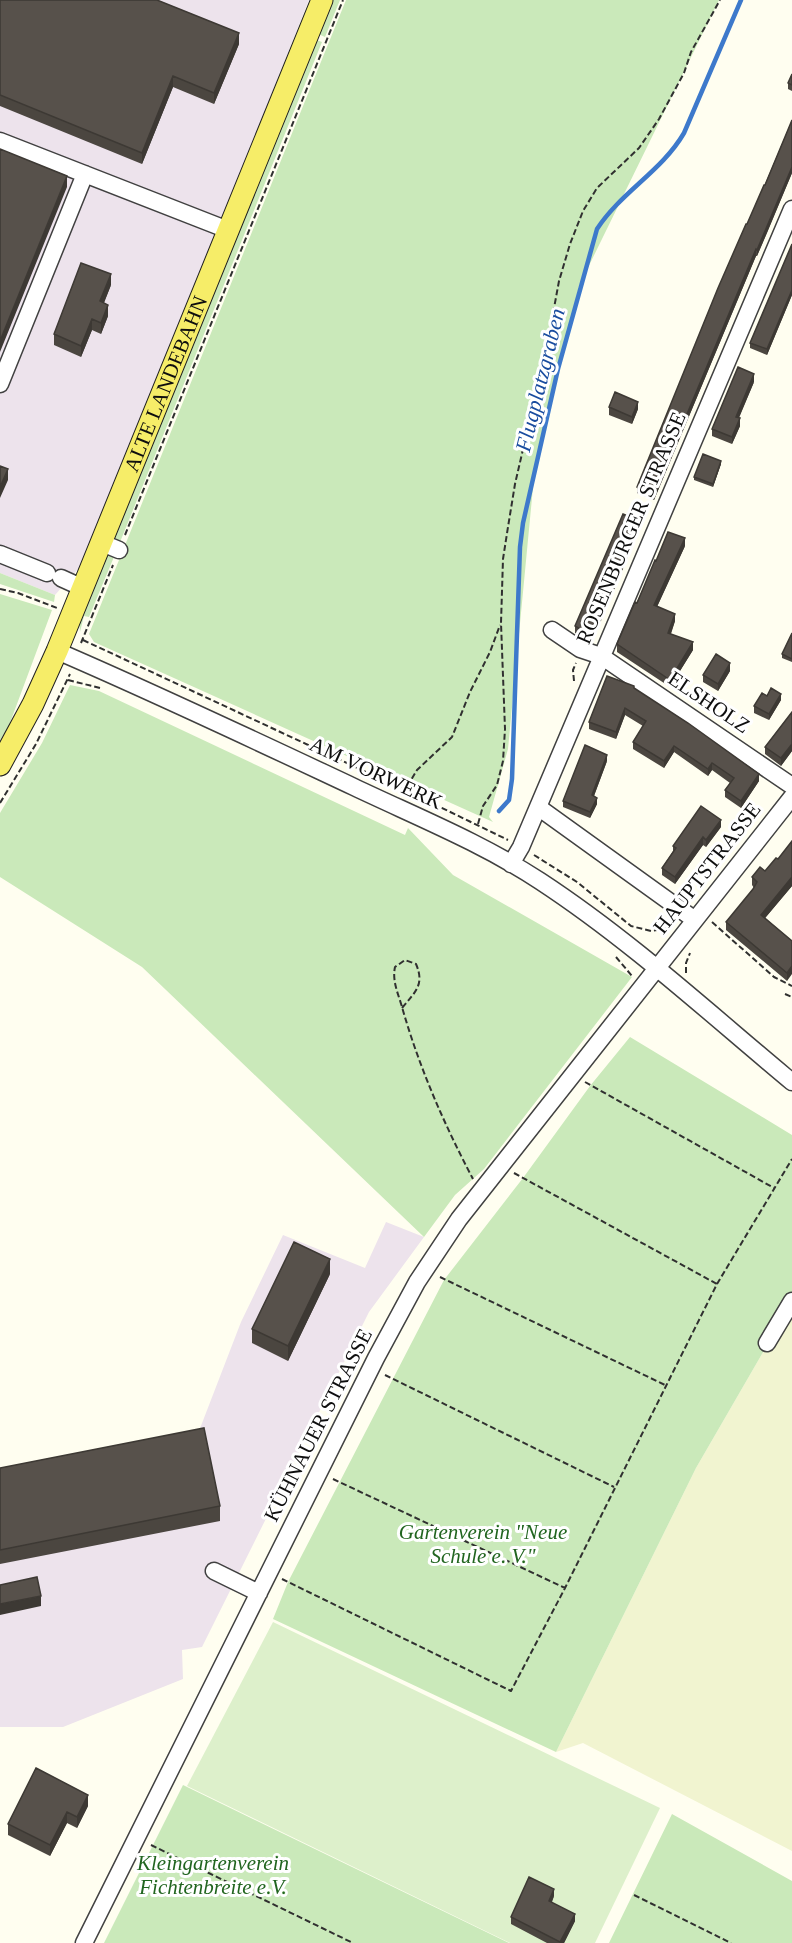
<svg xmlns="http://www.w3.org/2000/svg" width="792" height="1943" font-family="'Times New Roman',serif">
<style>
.industrial{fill:#ede3ec}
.farmland{fill:#f1f4d0}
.green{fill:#cae9ba}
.pitch{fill:#ddf0cb}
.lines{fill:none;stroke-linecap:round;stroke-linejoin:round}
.stream{stroke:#3d79cb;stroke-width:4.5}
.minor-casing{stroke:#414141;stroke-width:19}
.major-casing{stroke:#1f1f1f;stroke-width:23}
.path{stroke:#303030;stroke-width:2;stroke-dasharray:6 3;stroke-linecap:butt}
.minor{stroke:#fff;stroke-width:16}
.major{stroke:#f6ed68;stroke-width:21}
.wall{fill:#4b4640}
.shaded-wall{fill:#3d3934}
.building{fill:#57514b;stroke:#3d3934;stroke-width:1.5}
.labels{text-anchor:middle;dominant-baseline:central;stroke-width:6;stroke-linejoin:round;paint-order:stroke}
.street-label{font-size:21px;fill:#0e0e0e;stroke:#fff}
.park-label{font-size:21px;font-style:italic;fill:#21651f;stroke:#fff}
.water-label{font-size:22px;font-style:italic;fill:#194c9f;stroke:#fff}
</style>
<rect width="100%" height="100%" fill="#fffef0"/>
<path class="industrial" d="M0,0H309L86,560L55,595L0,573Z
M386,1222L424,1237L369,1312L202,1647L182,1650L183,1679L63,1727H0V1470L199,1431L241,1322L283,1235L365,1268Z"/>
<path class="farmland" d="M792,1302V1851L583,1743L556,1752L696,1468Z"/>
<path class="green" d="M330,0H340L325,37L316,33Z
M346,0H719L579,286L534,477L508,749L489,817L493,822L94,642L89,634Z
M314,39L322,42L116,552L89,617L84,616L80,632L79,621Z
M0,573L55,595L54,602L0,584Z
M0,594L52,610L8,728L0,740Z
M70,685L99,691L405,835L408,828L453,875L632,977L484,1169L455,1195L424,1237L142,967L0,877V813L42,743Z
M630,1037L792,1135V1302L696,1468L556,1752L273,1619L288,1582L444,1280L523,1178L590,1086Z
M183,1785L509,1943H104Z
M672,1814L792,1881V1943H609Z"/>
<path class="pitch" d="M273,1622L660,1808L595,1943H510L187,1786Z"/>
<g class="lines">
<path class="stream" d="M499,811L509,800L512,779L520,547L523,523L558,369L597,229C621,192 662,171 684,133L741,0"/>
<g class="minor-casing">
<path id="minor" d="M0,141L228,230
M0,384L85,174
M102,543L119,550
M0,554L47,573
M61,578L83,588
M552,630L580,649L601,656L792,786
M57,651C157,694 256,741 354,787C417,817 482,843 540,881C630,940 709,1013 792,1082
M538,807L695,920
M511,864L521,847L792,209
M767,1343L792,1301
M214,1571L259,1593
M84,1943L376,1358L417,1282L459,1219L792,797"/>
</g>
<g class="major-casing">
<g id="major">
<path id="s1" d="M0,765L33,704L57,651L322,0"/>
</g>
</g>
<path class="path" d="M125,535L343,0
M0,589L18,593L57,608
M83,640L409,792L508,840
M81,643L113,565
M68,680L100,688
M574,681L573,670L576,663
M407,796L411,780L417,770L452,737L470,692L490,652L500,625
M0,803L36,744L70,674
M478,824L483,806L497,785L503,761L505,729L501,623L503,559L508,527L515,484L548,341L559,281L570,244L583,211L597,188L639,148L659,119L684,73L691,52L720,0
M534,855L577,882L631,926L651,931L669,928
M712,922L774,977L792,986
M616,957L632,976
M686,973V963L690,953
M785,994L792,997
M402,1008C415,992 425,985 416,964L405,960L395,967C392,981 398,993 402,1007C419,1067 444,1124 473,1179
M585,1082L774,1188
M514,1173L717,1284
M440,1277L665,1385
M385,1375L614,1487
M333,1479L565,1588
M282,1579L511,1691L565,1588L717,1284L792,1159
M151,1845L353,1943
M634,1895L731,1943"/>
<use href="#minor" class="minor"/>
<use href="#major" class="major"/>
</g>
<path class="wall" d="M0,0L239,44L214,104L173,87L142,164L0,106Z
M792,74V91L788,89V83Z
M792,120V173L767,233L757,256H756L654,500L637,493V487Z
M792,244V295L767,355L750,348V343Z
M111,285L104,303L108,316L101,334L92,330L81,357L54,345V334Z
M754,382L739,418L740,426L732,444L712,436V429Z
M609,407L638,409L632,424L609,415Z
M721,464L713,487L694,480V477Z
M640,528L592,642L585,639L575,633V626Z
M685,546L657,607L675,621L671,634L693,650L670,687L617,652V644L656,561Z
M792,633V662L782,658V654Z
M730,671L718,691L703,682V675Z
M634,688L759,781L741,808L725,797V790L730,783L712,770L708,776L674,752L664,768L633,749V742L643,726L625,715L616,739L589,729V722Z
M767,696L781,700L769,720L754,713V706Z
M792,712V751L781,766L765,754V747Z
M607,761L594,796L597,804L590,818L563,807V801Z
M721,827L706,847L703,845L675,884L662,875V868L673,851V846Z
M792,841V886L765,918L792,941L787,981L726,930V922L754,888L752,885V877L765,871L778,859Z
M330,1274L288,1361L252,1343V1329Z
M0,1468L220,1506V1521L0,1564Z
M88,1806L77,1828L67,1823L50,1856L8,1835V1824Z
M554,1896L552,1902L575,1921L564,1943H547L511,1924V1917Z"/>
<path class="shaded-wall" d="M239,33V44L214,104V93Z
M173,76V87L142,164V153Z
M792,167V173L757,256V250Z
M67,176V187L0,352V341Z
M756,249V256L654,500V493Z
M111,274V285L100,312V301Z
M792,290V295L767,355V349Z
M108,305V316L101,334V323Z
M92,319V330L81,357V346Z
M754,374V382L736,424V417Z
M638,402V409L632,424V417Z
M740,418V426L732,444V437Z
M721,461V464L713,487V484Z
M8,469V480L0,498V487Z
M640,521V528L592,642V635Z
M685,538V546L654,613V605Z
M675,614V621L668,641V633Z
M693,642V650L670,687V680Z
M730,663V671L718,691V684Z
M781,694V700L769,720V714Z
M625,708V715L616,739V732Z
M792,744V751L781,766V758Z
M674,746V752L664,768V761Z
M607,755V761L592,801V795Z
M712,763V770L708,776V769Z
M759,774V781L741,808V801Z
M597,798V804L590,818V812Z
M721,820V827L706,847V840Z
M703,837V845L675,884V877Z
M792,877V886L761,923V915Z
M792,966V974L787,981V973Z
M330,1259V1274L288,1361V1346Z
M41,1596V1606L0,1615V1604Z
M88,1795V1806L77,1828V1817Z
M67,1812V1823L50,1856V1845Z
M554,1889V1896L549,1908V1901Z
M575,1914V1921L564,1943H560Z"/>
<path class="building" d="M0,0H157L239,33L214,93L173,76L142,153L0,95Z
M792,74V85L788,83Z
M792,120V167L757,250L756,249L654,493L637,487L718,288L746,224H747L764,185H765Z
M0,149L67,176L0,341Z
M792,244V290L767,349L750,343Z
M81,263L111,274L100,301L108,305L101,323L92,319L81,346L54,334Z
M738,367L754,374L736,417L740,418L732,437L712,429Z
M615,392L638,402L632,417L609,407Z
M703,454L721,461L713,484L694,477Z
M0,466L8,469L0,487Z
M623,514L640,521L592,635L585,632L575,626Z
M668,532L685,538L654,605L675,614L668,633L693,642L670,680L617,644L635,602L637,603L655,560L656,561Z
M792,633V659L782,654Z
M716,654L730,663L718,684L703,675Z
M607,676L634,686V688L688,723L759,774L741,801L725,790L734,778L712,763L708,769L674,746L664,761L633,742L646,721L625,708L616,732L589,722Z
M771,688L781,694L769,714L754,706L762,693L767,696Z
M792,712V744L781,758L765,747Z
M585,745L607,755L592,795L597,798L590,812L563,801Z
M701,806L721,820L706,840L703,837L675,877L662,868L676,848L673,846Z
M792,841V877L761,915L792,941V966L787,973L726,922L753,889L757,882L752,877L760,867L765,871L776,858L778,859Z
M294,1242L330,1259L288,1346L252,1329Z
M204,1428L220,1506L0,1550V1468Z
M37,1577L41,1596L0,1604V1585Z
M36,1768L88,1795L77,1817L67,1812L50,1845L8,1824Z
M529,1877L554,1889L549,1901L575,1914L560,1942L511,1917Z"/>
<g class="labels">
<g class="street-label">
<text stroke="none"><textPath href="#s1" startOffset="416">ALTE LANDEBAHN</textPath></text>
<text transform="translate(631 528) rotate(-67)">ROSENBURGER STRASSE</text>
<text transform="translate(709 702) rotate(34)">ELSHOLZ</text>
<text transform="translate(376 773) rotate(25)">AM VORWERK</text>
<text transform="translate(707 868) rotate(-52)">HAUPTSTRASSE</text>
<text transform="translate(318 1425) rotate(-63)">KÜHNAUER STRASSE</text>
</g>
<g class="park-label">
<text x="483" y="1532">Gartenverein "Neue<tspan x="483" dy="24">Schule e. V."</tspan></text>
<text x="213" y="1863">Kleingartenverein<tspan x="213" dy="24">Fichtenbreite e.V.</tspan></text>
</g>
<g class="water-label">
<text transform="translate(540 380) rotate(-76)">Flugplatzgraben</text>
</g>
</g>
</svg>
